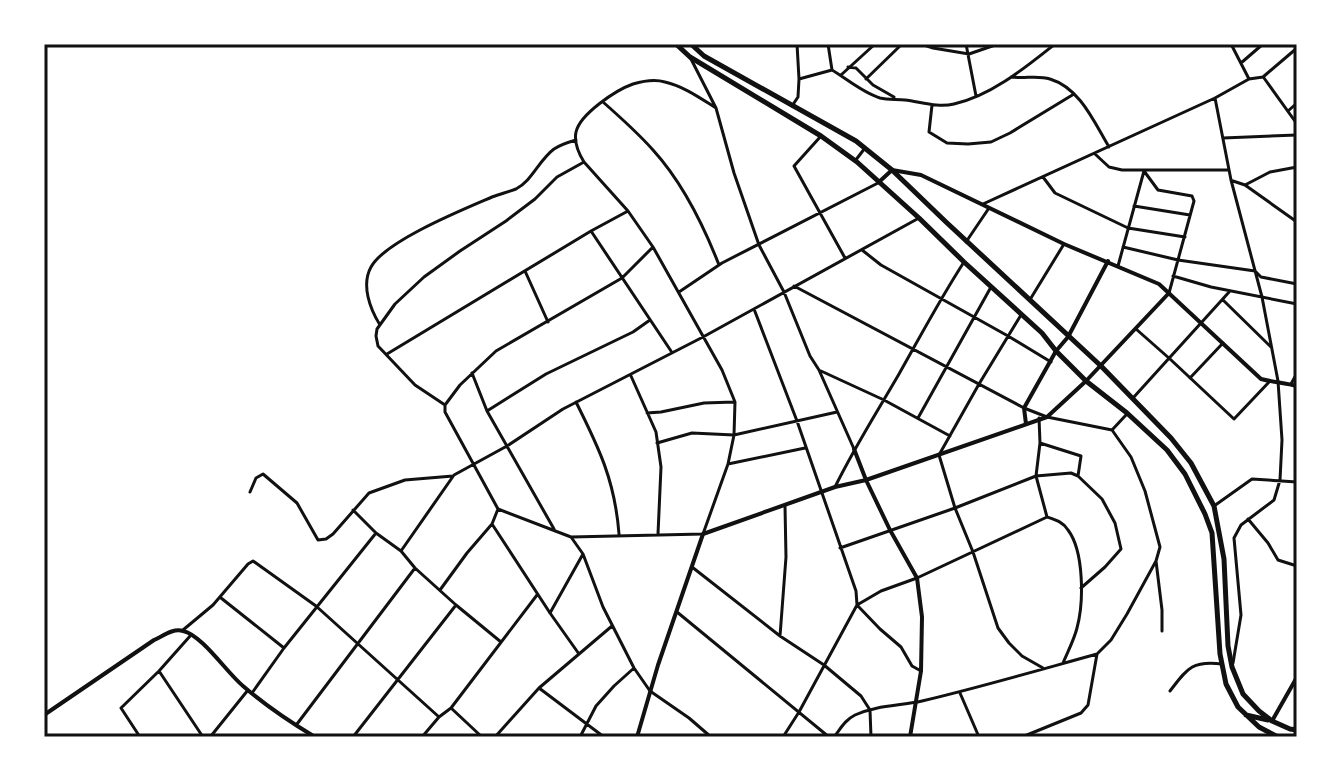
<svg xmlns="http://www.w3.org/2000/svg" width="1341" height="781" font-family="Manrope,sans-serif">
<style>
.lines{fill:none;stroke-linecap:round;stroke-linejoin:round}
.minor{stroke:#111;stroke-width:3}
.tertiary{stroke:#111;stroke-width:4}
.primary{stroke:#111;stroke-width:5}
.neatline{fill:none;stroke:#111;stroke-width:3}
</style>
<rect width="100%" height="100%" fill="#fff"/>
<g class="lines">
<path class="minor" d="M797,44L799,79
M828,44L832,70
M921,44L933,48L969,54L998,44
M966,44L976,96
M1231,44L1249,79
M691,59L716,108L734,173L759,245L784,292L810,356L819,370L854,449
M1241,63L1263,44
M848,67L856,68L873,85L894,97
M841,75L875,44
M1011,77C1024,79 1038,75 1050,79C1080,88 1094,122 1109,147
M1264,78L1297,124
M866,79L902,44
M1215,98L1231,180L1262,297L1278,381L1282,440L1280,480L1274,500L1241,525L1234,538L1241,615L1233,663
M603,102C620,117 638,133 653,150C683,183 703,224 719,265
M932,105L929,132L947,143L968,144L991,142L1010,133L1074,94
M792,106L798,97L799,79L832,70C847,79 863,93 880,98C888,100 897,99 905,100C921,102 938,108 954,104C991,96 1026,67 1055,44
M1288,111L1297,103
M821,136L794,166L845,258
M1223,138L1297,135
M1095,154L1109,167L1122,170H1229
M855,161L865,148
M1144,171L1158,190L1192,196L1194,201L1169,293
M1043,177L1055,193L1128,228L1185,237
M1233,181L1245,185L1297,222
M1245,185L1270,172L1297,167
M983,204L1215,98L1249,79L1263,77L1297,48
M1134,206L1190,215
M591,231L671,351
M966,242L989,208
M1123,247L1178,260L1255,271L1261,277L1297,284
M862,250L881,265L1008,336L1051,362
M1118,266L1144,171
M525,271L548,322
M1173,276L1211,287L1297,304
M794,286L1024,408L1047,417L1112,430L1131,457L1145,491L1160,547L1156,561L1127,614L1111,640L1097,654C1039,670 981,687 922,701C900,706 877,705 855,715C845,720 841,728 834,737
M679,292L722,263L878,183
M1031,298L1064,244
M1223,300L1271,347
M754,309L797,421L856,591L857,605L799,712L783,737
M1021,315L979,384L939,455L955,508L973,552L998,628L1009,643L1022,656L1043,668
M380,325C370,309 361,285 371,267C385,241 464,209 492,197C500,194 508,192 516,189C532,181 539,160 554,149C560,145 569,142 576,140
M1136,329L1170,359L1234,419L1270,381
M387,354L591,231L628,211
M821,371L884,400L950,436
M472,373L487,411L554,529
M631,376L656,432L661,467L658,534
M1190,378L1223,343
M1291,384L1297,373
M1133,398L1230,291
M576,402C599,448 615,481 619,534
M445,405L415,385L378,346L376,336L377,329L395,304L424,277L460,251L506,221L535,199L557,177L584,162
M487,411L546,374L633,332L650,320
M647,413L661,412L704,403L734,402
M918,418L991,287
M1039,418L1040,443L1036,476L1047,517
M1112,430L1126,415
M657,443L692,433L734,435L837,412
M1040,443L1081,456L1078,476
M728,464L805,448
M835,487C854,448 877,412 899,374C920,337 940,299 964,262
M250,492L256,478L263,474L297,503L318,540L326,539L333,534L369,493L405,480L453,476
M1214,506L1252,479L1297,482
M498,509L571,537L703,534L728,464L734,435L735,402L722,370L653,247L628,211L584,162C579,154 574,142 576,132C580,114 616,90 633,84C643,81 655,79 665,82C683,86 700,98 716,108
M353,510L376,533L401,551L415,568L456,605L501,642
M1248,519L1268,543L1278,560L1297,566
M492,524L550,613L579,654
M571,537L583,554L603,607L634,668L650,691L689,718L711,737
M840,548L955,508L1036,476L1071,473L1078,476L1102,499L1115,523L1121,549L1105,567L1081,588
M401,551L454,475L507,446L563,409L703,337L919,218
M1156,561L1162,610V631
M692,567L780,636L824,665L861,696L870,710L871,737
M440,590L467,553L492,524L498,509L445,412V405L460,385L496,351L622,278L653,247
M221,598L284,648
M677,612L829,737
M550,613L583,554
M183,630L213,605L248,564L253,561L316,606L439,717
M780,636L786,557L785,506
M159,671L203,737
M921,671L912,666L901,647L880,629L857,605L881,591L917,578L1047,517C1056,520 1063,522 1068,530C1084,551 1084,602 1077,628C1074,640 1068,651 1063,663
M539,688L604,737
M1170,691C1187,669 1192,660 1222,664
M252,693L284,648L376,533
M960,693L979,737
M451,708L482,737
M297,724L415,568
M140,737L121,708L159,671L191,635
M208,737L211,736L248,690
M353,737L456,605
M422,737L439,717L451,708L537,595
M495,737L539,688L612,626
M580,737L596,706L614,686L634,668
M1022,737L1081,713L1088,705L1097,654"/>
<path class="tertiary" d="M879,182L892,170L921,175L1064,244L1159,284L1261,379C1273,382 1285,383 1297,386
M1026,424L1024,408L1056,351L1068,337L1108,261
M854,449L866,480L890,530L917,578L922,617L921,671L910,737
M44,715L154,640C163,636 173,628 183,631C202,635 227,673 243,686C266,706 290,722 315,737
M1272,721L1297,677
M637,737L658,665L703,534L835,487L866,480L1047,417L1086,381L1169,293"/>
<path class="primary" d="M676,44L690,57L821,136L857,162L919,218L964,262L1042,333L1056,351L1086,381L1127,413L1167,450L1185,474L1205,514L1212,533L1220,654L1226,684L1238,707L1259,727L1278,737
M691,44L704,56L856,141L892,170L946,222L1101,366L1171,438L1191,463L1214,506L1224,559L1228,646L1232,667L1243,694L1259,711L1272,721L1290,729L1297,730
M1246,715L1268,720"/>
</g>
<rect width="1341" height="781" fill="none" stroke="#ffffff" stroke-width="92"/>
<rect x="46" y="46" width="1249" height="689" class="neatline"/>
</svg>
